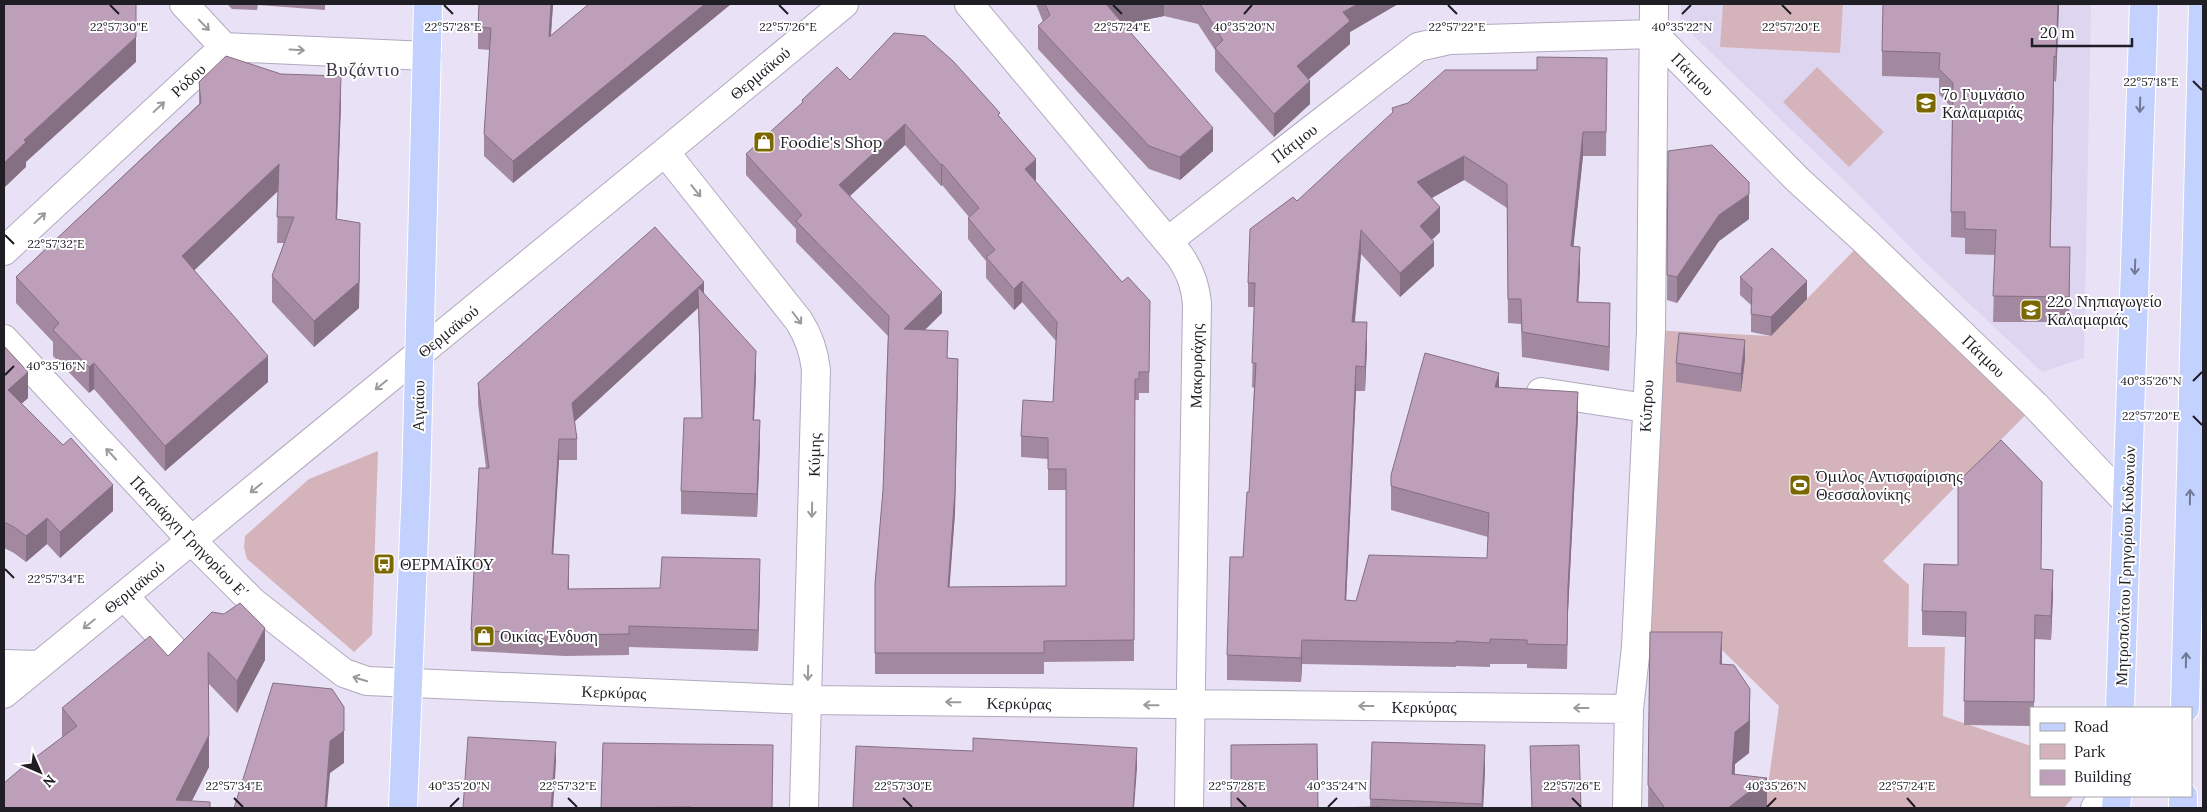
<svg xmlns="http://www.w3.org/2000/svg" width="2207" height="812" font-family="Lora,serif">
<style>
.built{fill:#ded6f1}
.park{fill:#d5b3bb}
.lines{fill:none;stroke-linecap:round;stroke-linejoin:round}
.minor-casing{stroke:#b0aabe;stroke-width:30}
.major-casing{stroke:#fff;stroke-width:30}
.minor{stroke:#fff;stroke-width:28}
.major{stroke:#c2d1fe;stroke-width:28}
.wall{fill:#a3899f;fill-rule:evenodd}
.shaded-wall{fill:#856f82}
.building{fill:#be9fb9;stroke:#856f82;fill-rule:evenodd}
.oneway{stroke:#9b9a9d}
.oneway2{stroke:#717892}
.ticks{fill:none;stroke:#201e25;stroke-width:2}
.labels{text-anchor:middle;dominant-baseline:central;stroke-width:4;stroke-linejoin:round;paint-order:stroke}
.street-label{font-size:16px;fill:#201e25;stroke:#fff}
.poi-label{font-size:16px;fill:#201e25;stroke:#fff;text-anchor:start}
.neighbourhood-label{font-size:18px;letter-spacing:1px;fill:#3a3544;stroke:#fff}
.ticks-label{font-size:12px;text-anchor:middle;fill:#201e25;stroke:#fff;stroke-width:4;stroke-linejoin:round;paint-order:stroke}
</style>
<rect width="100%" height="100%" fill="#e9e2f7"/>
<path class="built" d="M1681,4H2091L2084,358L2042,372L1926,263L1847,183L1680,23Z"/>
<path class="park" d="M1723,4H1843L1840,53L1720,47Z
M1817,67L1884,132L1849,167L1783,102Z
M1864,240L2035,405L1883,561L1909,585L1908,647H1945L1943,716L2031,746V796H2074L2064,808H1765L1779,706L1722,650L1636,647L1651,330L1771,336Z
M378,451L372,635L354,652L247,559L244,547L245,536L309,479Z"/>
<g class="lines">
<g class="minor-casing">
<path id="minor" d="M184,4L224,47
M969,4L1179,255C1190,271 1195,284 1197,304L1189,808
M665,152L799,321C809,337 814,351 816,370L804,808
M1168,241L1418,47L1449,40L1654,34L1798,180L1864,240L2035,405L2127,502
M4,251L224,47L427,56
M4,339L192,541L253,602L344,673L367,681L808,700L1629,709
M1541,392L1646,408
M124,596L172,648
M4,664L39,665
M4,694L665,152L844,4
M1627,808L1629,709L1636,647L1651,330L1654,4
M2095,808L2103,796"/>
</g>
<g class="major-casing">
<path id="major" d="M2120,708L2144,4
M2185,708L2203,4
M403,808L416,485L428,4
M2116,808L2117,796
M2183,808V796"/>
</g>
<use href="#minor" class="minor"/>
<use href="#major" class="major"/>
</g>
<path class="wall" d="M227,4H325V10L258,5L257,10L232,9Z
M553,4L551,36L589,4H731L513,183L484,156V134L490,50L478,49V27Z
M1036,4H1398L1350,32V44L1309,79L1310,104L1274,137L1215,71V50L1198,24L1164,16L1123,24L1213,151L1180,180L1149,169L1038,49V26L1043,22Z
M2059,4L2056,82L2054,81L2050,247L2070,272L2069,322H1993L1995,255L1965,254V238L1951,237L1952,108L1939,94V78L1882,76V51Z
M1607,58L1606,156H1583L1573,246L1580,271L1578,302L1610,327L1609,371L1522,357L1521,324L1508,323L1507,208L1464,180L1432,198L1440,232L1432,240L1434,266L1400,297L1361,254L1355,322L1367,346L1365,391H1356L1346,600L1356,601L1487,558L1488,537L1391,510V475L1499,387L1578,416L1568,611L1567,669L1527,668V664H1490V667L1456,666V667L1302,664L1301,682L1227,680V655L1243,557L1249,492L1254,388L1252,387L1254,307H1248V283L1297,201L1537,70Z
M850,80L1000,117L1036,180L1035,181L1122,282L1150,301L1149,393H1139V400H1135L1134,661L1044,662V674H875V584L883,490L888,336L796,242V229L746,175V154L802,103V100ZM905,145L941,186L942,185L969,217L968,218V239L986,261V278L1014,310L1022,302L1056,341L1053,402L1021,436V457L1048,459V490H1066V586L949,587L955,513L958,380L948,358L925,330L942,313L850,196Z
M199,82L341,102L337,219L360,249L359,308L314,347L272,302V276L284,243H277L278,191L194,270L268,382L165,471L94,389L89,393L53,356V342L16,303V277L199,104Z
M1668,151L1749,219L1719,241L1677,303L1667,300Z
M1740,277L1807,299L1771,336L1751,332V305L1740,295Z
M704,294L756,374L754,420L760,443L757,517L681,514V491L702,418L698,308L574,422L577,439V460H559L553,554L569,576V589L660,588L760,580L758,651L629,647V655L565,656L471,651V630L486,468L478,404V383Z
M4,346L28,398L21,404L113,511L60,558L47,544L26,562L14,553L4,548Z
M1745,359L1741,392L1676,382V363Z
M2041,569L2053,594L2051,640L2035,639L2034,708H2031V726L1964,725L1965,637L1922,635V611Z
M212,612L265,660L237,713L209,684V767L192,801L4,784L62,738V708L168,656Z
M1650,632L1721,664L1750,721L1749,753L1735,764V774L1767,808H1648Z
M1372,742L1485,771L1483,808H1319L1370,807Z
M603,743L772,808H601Z"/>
<path class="shaded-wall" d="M551,4H553L549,59V37Z
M705,4H731L513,183V161Z
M1106,4H1164V16L1106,28Z
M1358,4H1398L1350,32V44L1297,89V66L1343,12Z
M2058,4H2059L2056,82V57Z
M136,37V62L26,162V167L4,188V163L24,140Z
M2054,56V81L2050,272V247Z
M341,76V102L336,245V219Z
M1310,81V104L1274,137V114Z
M905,124V145L839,206V185Z
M1213,128V151L1180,180V157Z
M1583,132V156L1571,270V246Z
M1464,156V180L1417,206V182Z
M1036,159V180L1025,190V169Z
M279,164V190L182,282V256Z
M942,164V185L941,186V165Z
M1749,194V219L1719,241L1677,303V277L1719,215Z
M1440,207V232L1420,251V226Z
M360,223L359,308L314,347V321Z
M1361,230V254L1352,346V322Z
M1434,242V266L1400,297V273Z
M1580,247V271L1577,326V302Z
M1022,281V302L1014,310V289Z
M1807,281V299L1771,336V317Z
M704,282V303L698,287V308L572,424V403Z
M942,292V313L904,350V329Z
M1610,303V327L1609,371V347Z
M1367,322V346L1365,391V367Z
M1745,340V359L1741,392V374Z
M756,351V374L753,443V420Z
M268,356V382L165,471V446Z
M958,359L955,513L948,608V587Z
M94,363V389L89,393V367Z
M1356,366V391L1345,624V600Z
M28,372V398L8,416V390Z
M1499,373V397L1495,387Z
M1578,392V416L1568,611L1567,669L1568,587Z
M760,420V443L757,517V494Z
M559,439V460L552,575V554Z
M113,485V511L60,558V532Z
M47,518V544L26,562V536Z
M569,555V576L568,610V589Z
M760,559V580L758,651V630Z
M2053,570V594L2051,640V616Z
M265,628V660L237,713V681Z
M1722,632V664H1720Z
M1302,640V664L1301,682V658Z
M1750,689V721L1749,753L1735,764L1732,805L1767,778V808H1728L1735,732Z
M344,707V763L330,773L327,808H325L330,741Z
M209,735V767L188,808L176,800Z
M556,742V763L553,808H551Z
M1485,745V771L1483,808H1482Z
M1137,748V768L1134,808H1133Z"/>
<path class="building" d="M4,4H136V37L24,140L26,142L4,163Z
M479,4H551L549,37L589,4H705L513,161L484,134L491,28L478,27Z
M1045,4H1109H1106L1213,128L1180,157L1149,146L1038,26L1050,15Z
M1200,4H1358L1343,12L1350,21L1297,66L1310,81L1274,114L1215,48L1223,40Z
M1883,4H2058L2056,57L2054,56L2050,247H2070L2069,297L1993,296L1996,230L1965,229V212H1951L1953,83L1939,69L1940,53L1882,51Z
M894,33L925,36L953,61L1000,113L998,115L1036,159L1025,169L1122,282L1128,277L1150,301L1149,372H1139V379H1135L1134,640L1044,641V653H875V584L883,490L889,316L796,221L802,215L746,154L803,102L802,100L837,67L850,80ZM905,124L941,165L942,164L979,208L968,218L995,250L986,257L1014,289L1022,281L1057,322L1053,402L1023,400L1021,436L1048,438V469H1066V586L948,587L955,492L958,359L947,358L948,331L904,329L942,292L839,185Z
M226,56L281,74L341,76L336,219L360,223L359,282L314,321L272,276L294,217H277L279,164L182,256L268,356L165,446L94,363L89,367L53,330L59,323L16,277L201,103L199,82Z
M1537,57L1607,58L1606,132H1583L1571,246L1580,247L1577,302L1610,303L1609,347L1522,332L1521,299H1508L1507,184L1464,156L1417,182L1440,207L1420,226L1434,242L1400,273L1361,230L1352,322H1367L1365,367L1356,366L1345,600L1356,601L1369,555L1487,558L1489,513L1391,486V475L1425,353L1499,373L1495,387L1578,392L1568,587L1567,645L1527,644V640L1490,639V643L1456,641V643L1302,640L1301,658L1227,655L1230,557H1243L1247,492H1249L1256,363H1252L1255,283H1248L1250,229L1293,197L1297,201L1393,112L1392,108L1408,103L1445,70H1537Z
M1712,145L1749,182V194L1719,215L1677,277L1667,275L1668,151Z
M655,227L704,282L572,403L577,439H559L552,554L569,555L568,589L660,588L662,557L760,559L758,630L629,626V634L565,635L471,630L479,468H489L478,383Z
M1772,248L1807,281L1771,317L1751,314L1752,288L1740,277Z
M698,287L756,351L753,420H760L757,494L681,491L684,418H702Z
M1679,333L1745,340L1741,374L1676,363Z
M4,346L28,372L8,390L63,445L71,438L113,485L60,532L47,518L26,536L14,527L4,522Z
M2001,440L2042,482L2041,569L2053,570L2051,616L2035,615L2034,702L1964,701L1966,612L1922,611L1924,564L1958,565V482Z
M240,603L265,628L237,681L208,652L209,735L176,800L210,802V808H4V783L24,766L77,726L62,708L150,636L168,656L212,612L224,614Z
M1650,632H1722L1720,664L1734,665L1750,689L1749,721L1735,732L1732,774L1767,778L1728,808H1665L1648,785Z
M273,683L332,689L344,707V731L330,741L325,808H234Z
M468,737L556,742L551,808H463Z
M973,738L1137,748L1133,808H853L856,746L973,751Z
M1372,742L1485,745L1482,804L1370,799Z
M603,743L773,745L772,808H691V807L601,808Z
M1317,744L1318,808H1231V745Z
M1579,745L1581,808H1532L1530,746Z
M1381,807V808H1319Z"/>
<defs><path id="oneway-shaft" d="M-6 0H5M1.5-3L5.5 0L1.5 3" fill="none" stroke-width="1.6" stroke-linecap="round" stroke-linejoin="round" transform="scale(1.25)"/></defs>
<g class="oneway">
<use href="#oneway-shaft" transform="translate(204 25) rotate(46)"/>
<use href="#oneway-shaft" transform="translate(297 50) rotate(3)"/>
<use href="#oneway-shaft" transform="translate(159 107) rotate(-43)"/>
<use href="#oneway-shaft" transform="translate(696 191) rotate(51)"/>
<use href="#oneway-shaft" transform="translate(40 218) rotate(-43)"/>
<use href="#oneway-shaft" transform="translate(797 318) rotate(53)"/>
<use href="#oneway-shaft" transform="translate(381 385) rotate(141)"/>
<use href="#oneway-shaft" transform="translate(111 454) rotate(-133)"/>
<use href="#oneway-shaft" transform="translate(256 488) rotate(141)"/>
<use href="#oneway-shaft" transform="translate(812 510) rotate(91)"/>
<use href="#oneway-shaft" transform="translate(89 624) rotate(141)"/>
<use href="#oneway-shaft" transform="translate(808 673) rotate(91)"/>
<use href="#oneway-shaft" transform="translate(360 679) rotate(-163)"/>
<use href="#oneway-shaft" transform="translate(953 702) rotate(-179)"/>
<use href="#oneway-shaft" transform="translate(1151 705) rotate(-179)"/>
<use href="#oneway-shaft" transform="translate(1366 706) rotate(-180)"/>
<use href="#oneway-shaft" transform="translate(1581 708) rotate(-180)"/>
</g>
<g class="oneway2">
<use href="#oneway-shaft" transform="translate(2140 105) rotate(92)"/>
<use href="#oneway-shaft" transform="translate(2135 267) rotate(92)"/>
<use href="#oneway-shaft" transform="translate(2190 497) rotate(-89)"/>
<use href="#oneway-shaft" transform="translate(2186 660) rotate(-89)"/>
</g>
<path class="ticks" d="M110,5L119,14M444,5L453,14M779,5L788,14M1113,5L1122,14M1448,5L1457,14M1782,5L1791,14M1244,14L1252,5M1682,14L1691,5M2193,81L2202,90M5,235L14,244M5,375L14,366M2193,381L2202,372M2193,416L2202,425M5,569L14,578M234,798L243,807M568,798L577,807M903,798L912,807M1237,798L1246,807M1572,798L1581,807M1907,798L1915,807M450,807L459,798M1328,807L1337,798M1767,807L1776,798"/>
<defs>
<g id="school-square" transform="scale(1.125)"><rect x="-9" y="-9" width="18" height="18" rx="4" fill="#7c6800" stroke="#fff"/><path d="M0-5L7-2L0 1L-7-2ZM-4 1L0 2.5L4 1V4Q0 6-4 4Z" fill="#fff"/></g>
<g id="shop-square" transform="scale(1.125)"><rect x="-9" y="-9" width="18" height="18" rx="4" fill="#7c6800" stroke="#fff"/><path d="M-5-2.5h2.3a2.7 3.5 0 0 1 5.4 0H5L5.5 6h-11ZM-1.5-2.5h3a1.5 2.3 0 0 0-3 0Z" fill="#fff"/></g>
<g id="stadium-square" transform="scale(1.125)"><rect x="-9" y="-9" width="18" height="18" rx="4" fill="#7c6800" stroke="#fff"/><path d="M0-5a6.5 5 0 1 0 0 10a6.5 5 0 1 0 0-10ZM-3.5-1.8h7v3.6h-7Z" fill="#fff"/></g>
<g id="bus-square" transform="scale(1.125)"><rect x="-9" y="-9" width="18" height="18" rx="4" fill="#7c6800" stroke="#fff"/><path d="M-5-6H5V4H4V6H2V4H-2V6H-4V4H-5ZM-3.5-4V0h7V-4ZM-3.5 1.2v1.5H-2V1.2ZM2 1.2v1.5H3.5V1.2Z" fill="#fff"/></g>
</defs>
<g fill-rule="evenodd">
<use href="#school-square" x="1926" y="103"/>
<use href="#shop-square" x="764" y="142"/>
<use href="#school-square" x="2031" y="310"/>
<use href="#stadium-square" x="1800" y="485"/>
<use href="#bus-square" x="384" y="564"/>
<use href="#shop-square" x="484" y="636"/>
</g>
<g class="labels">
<g class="street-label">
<text transform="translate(760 73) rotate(-40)">Θερμαϊκού</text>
<text transform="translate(1693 74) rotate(45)">Πάτμου</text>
<text transform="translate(188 80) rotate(-43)">Ρόδου</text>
<text transform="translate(1294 143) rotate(-38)">Πάτμου</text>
<text transform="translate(448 331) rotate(-39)">Θερμαϊκού</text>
<text transform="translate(1984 356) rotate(44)">Πάτμου</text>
<text transform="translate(1196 366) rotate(-89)">Μακρυράχης</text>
<text transform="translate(418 406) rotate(-89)">Αιγαίου</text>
<text transform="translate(1646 406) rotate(-87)">Κύπρου</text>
<text transform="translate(814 455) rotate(-89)">Κύμης</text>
<text transform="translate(190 537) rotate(46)">Πατριάρχη Γρηγορίου Ε΄</text>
<text transform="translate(2125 566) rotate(-88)">Μητροπολίτου Γρηγορίου Κυδωνιών</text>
<text transform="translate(134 587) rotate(-39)">Θερμαϊκού</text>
<text transform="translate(614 692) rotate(2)">Κερκύρας</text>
<text transform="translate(1019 703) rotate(1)">Κερκύρας</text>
<text x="1424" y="707">Κερκύρας</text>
</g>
<g class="poi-label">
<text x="1942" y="94">7ο Γυμνάσιο<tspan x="1942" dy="18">Καλαμαριάς</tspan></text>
<text x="780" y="142">Foodie's Shop</text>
<text x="2047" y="301">22ο Νηπιαγωγείο<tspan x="2047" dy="18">Καλαμαριάς</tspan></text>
<text x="1816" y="476">Όμιλος Αντισφαίρισης<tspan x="1816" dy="18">Θεσσαλονίκης</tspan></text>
<text x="400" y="564">ΘΕΡΜΑΪΚΟΥ</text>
<text x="500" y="636">Οικίας Ένδυση</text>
</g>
<g class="neighbourhood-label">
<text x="363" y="69">Βυζάντιο</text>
</g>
</g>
<g class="ticks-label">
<text x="119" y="31">22°57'30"E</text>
<text x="453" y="31">22°57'28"E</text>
<text x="788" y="31">22°57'26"E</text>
<text x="1122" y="31">22°57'24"E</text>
<text x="1244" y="31">40°35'20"N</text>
<text x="1457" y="31">22°57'22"E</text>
<text x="1682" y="31">40°35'22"N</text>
<text x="1791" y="31">22°57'20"E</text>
<text x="2151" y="86">22°57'18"E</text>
<text x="56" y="248">22°57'32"E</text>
<text x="56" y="370">40°35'16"N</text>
<text x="2151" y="385">40°35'26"N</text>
<text x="2151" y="420">22°57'20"E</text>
<text x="56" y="583">22°57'34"E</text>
<text x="1337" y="790">40°35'24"N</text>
<text x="1776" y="790">40°35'26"N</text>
<text x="234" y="790">22°57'34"E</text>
<text x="459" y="790">40°35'20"N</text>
<text x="568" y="790">22°57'32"E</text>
<text x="903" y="790">22°57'30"E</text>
<text x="1237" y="790">22°57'28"E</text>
<text x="1572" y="790">22°57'26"E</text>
<text x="1907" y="790">22°57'24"E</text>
</g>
<rect width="2207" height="812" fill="none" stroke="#201e25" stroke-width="10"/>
<rect x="2030" y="707" width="162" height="90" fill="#ffffff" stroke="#a6a5a8"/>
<rect x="2040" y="723" width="25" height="8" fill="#c2d1fe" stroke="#a6a5a8"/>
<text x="2074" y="732" font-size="15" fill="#201e25">Road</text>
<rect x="2040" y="744" width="25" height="15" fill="#d5b3bb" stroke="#a6a5a8"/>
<text x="2074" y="757" font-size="15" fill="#201e25">Park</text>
<rect x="2040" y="770" width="25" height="15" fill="#be9fb9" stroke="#a6a5a8"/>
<text x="2074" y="782" font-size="15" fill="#201e25">Building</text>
<g transform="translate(40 772) rotate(135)" stroke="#ffffff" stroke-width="4" paint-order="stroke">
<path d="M0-4L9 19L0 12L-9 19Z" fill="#201e25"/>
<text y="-8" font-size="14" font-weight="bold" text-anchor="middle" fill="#201e25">N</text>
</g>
<path d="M2032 38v8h100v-8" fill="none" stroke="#201e25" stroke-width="2.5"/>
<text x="2040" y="38" font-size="15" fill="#201e25" stroke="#ffffff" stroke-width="4" paint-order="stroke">20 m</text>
</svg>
